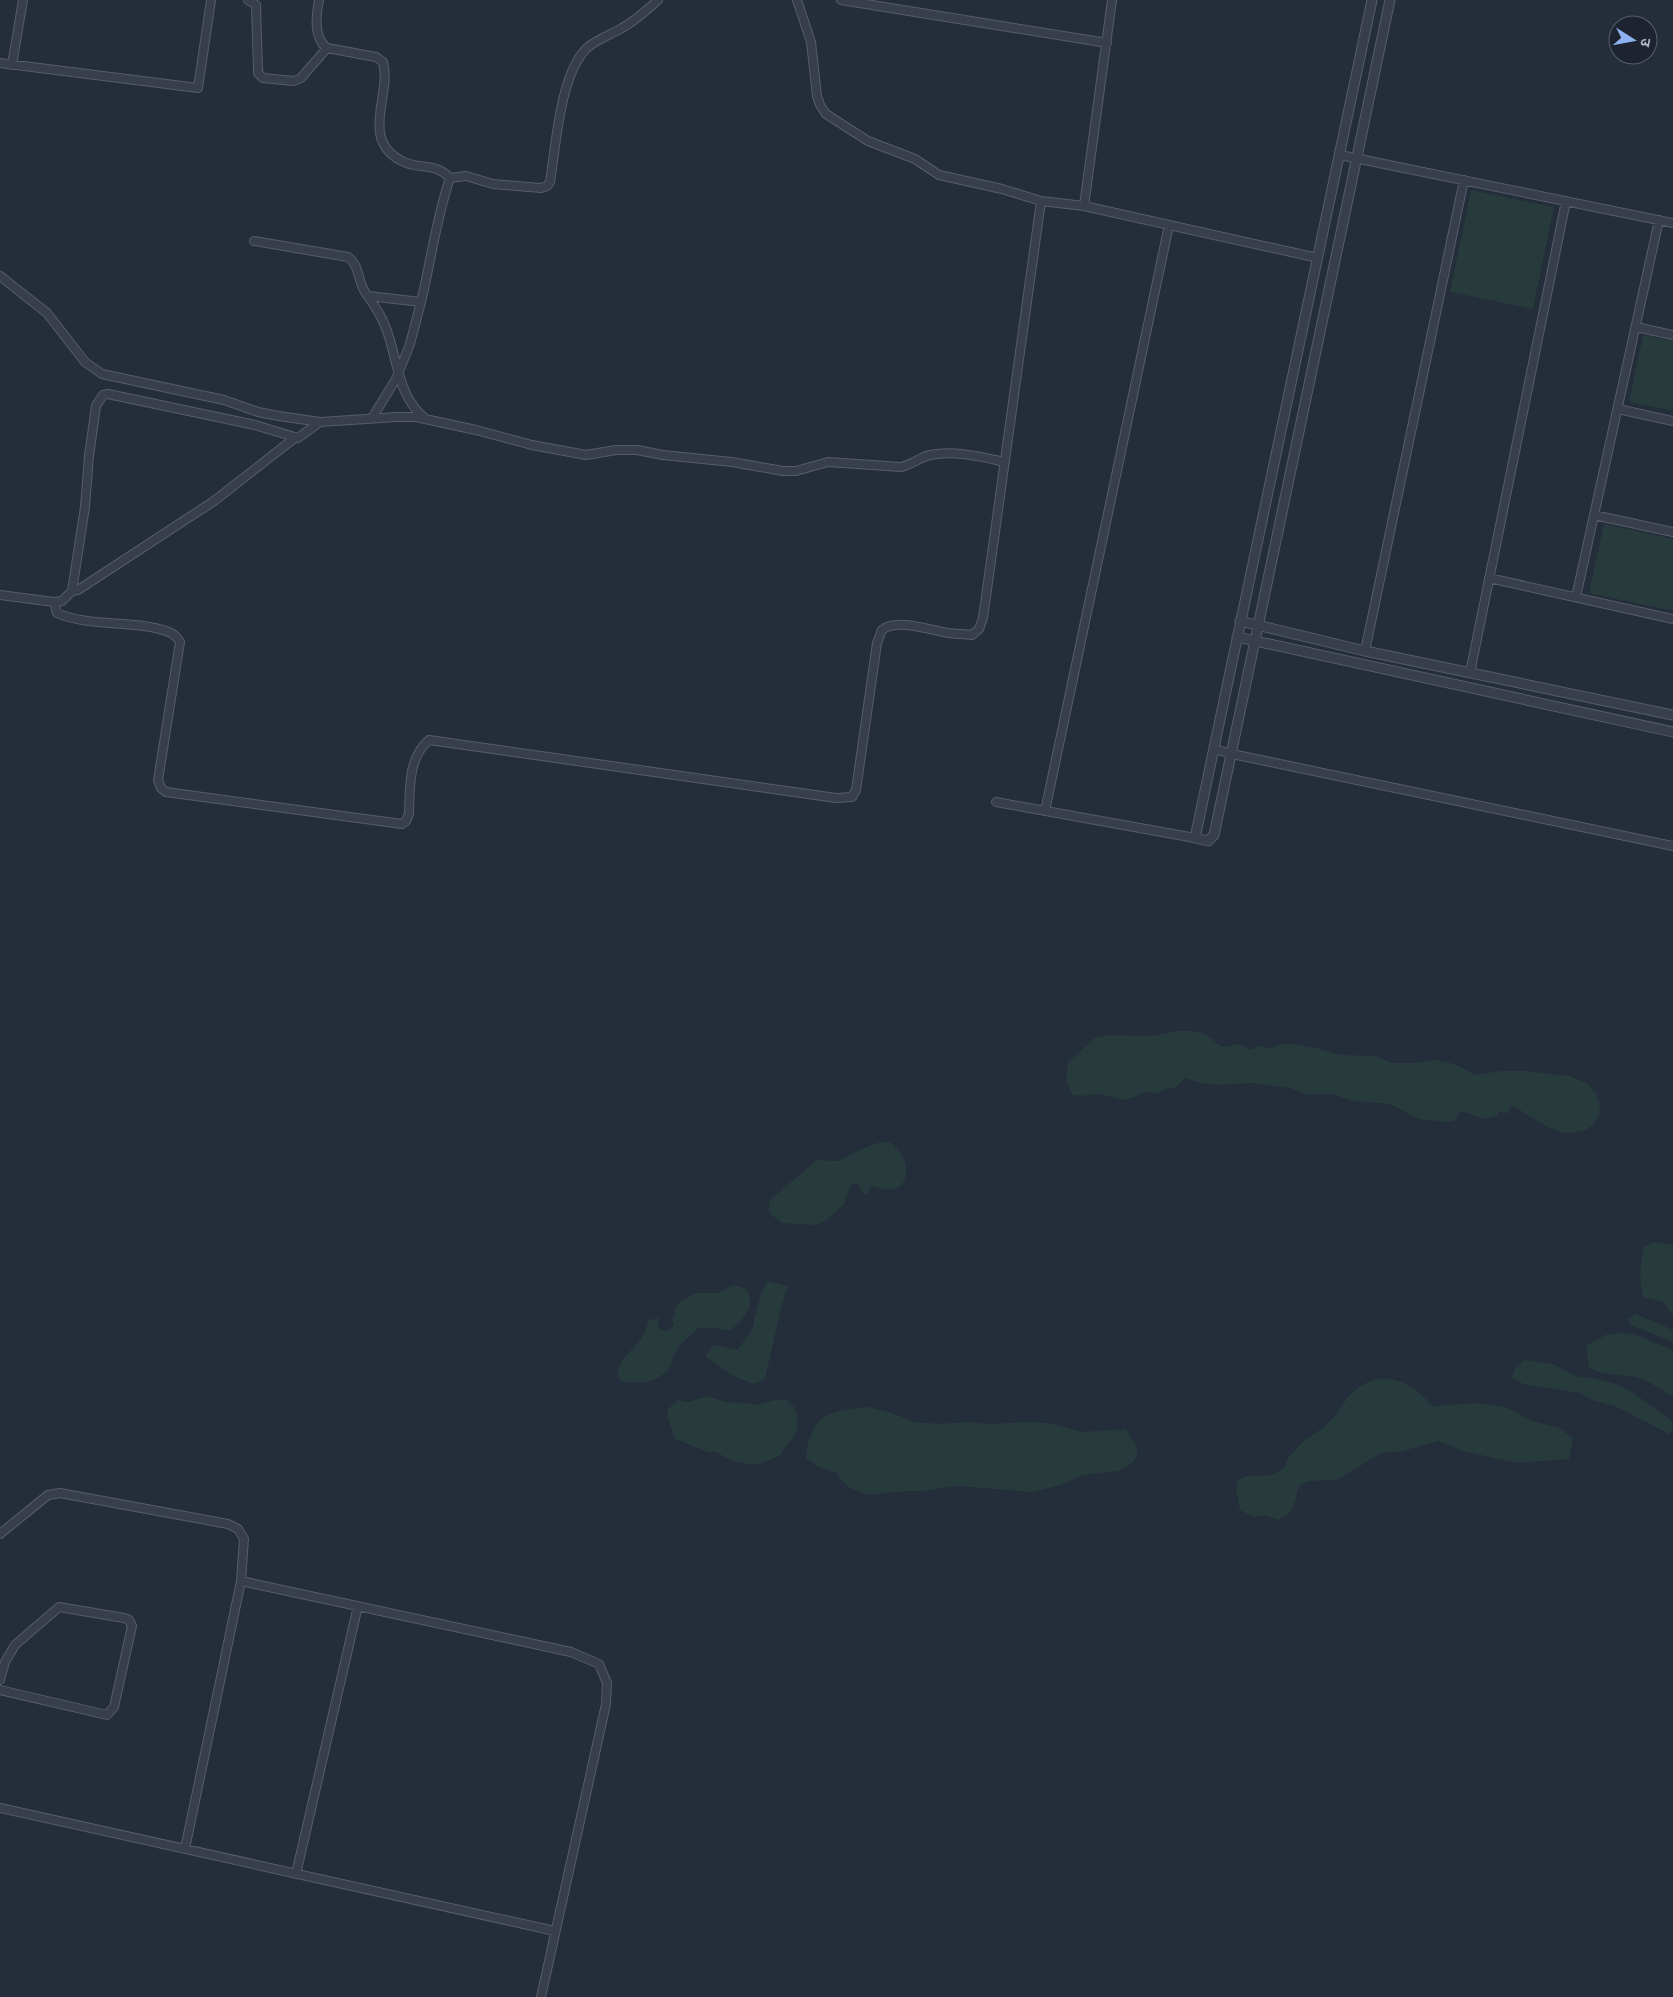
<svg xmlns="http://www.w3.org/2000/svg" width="1673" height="1997" font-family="'Sofia Sans Condensed','Noto Sans Devanagari',sans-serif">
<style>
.green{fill:#273a3c}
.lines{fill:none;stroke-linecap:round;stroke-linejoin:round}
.minor-casing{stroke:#565d69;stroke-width:10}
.tertiary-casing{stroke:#565d69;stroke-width:11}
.minor{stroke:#383f4b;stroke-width:8}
.tertiary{stroke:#383f4b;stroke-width:9}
</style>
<rect width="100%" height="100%" fill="#242d3a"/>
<path class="green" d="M1471,190L1554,207L1533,309L1450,292Z
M1643,335L1673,341V411L1629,402Z
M1604,524L1673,539V611L1589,593Z
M1178,1031C1203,1030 1204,1033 1222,1047L1239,1044L1251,1050L1259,1045L1269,1049L1282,1044H1292L1316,1048L1341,1055L1375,1056L1392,1063H1416L1436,1060L1455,1064L1476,1075L1500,1071H1527L1570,1076L1588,1084L1596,1093L1600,1104L1599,1116L1594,1124L1586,1130L1572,1133H1563L1547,1127L1513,1106L1510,1107L1509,1113L1499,1112L1497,1116C1482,1122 1475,1115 1461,1111L1454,1121L1445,1122L1419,1119L1390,1104L1352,1101L1333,1094L1307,1095L1291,1088L1251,1083L1216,1085L1201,1083L1185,1078L1175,1088H1168L1157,1094L1146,1092L1135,1097L1124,1100L1098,1094L1081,1096L1073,1095L1069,1089L1066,1079L1068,1062L1095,1038L1109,1035L1153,1036Z
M889,1142C918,1160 909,1203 874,1186L870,1188L868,1193L864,1195L858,1184L851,1185L844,1204L828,1219L816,1225L781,1223L769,1212V1201L817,1160L838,1161L856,1151L877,1143Z
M1653,1242L1673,1245V1316L1663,1302L1643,1297C1639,1283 1640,1260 1644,1247Z
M767,1281L788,1286L781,1308L765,1379L754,1384L733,1376L705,1356L714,1345L737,1350L752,1330L761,1293Z
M734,1285L746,1289C757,1306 743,1320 730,1331L715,1328H698C691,1336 682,1342 676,1351C672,1355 673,1361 671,1365C662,1383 638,1385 621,1381L617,1372C622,1356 634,1349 643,1336C647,1330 646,1324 651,1318L652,1320L659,1318L658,1327L665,1332L671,1328L674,1324L672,1319L676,1314L674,1309L680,1302L695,1293H718L730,1286Z
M1636,1314L1673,1330V1342L1631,1325L1627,1319Z
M1623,1333L1636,1335L1673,1350V1397L1649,1382L1636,1377L1602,1373L1589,1368L1586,1346L1605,1335Z
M1524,1360L1553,1364L1578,1377L1592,1378L1616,1384L1632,1392L1672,1421L1673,1431L1669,1434L1617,1407L1592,1400L1580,1393L1523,1384L1512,1378L1515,1368Z
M1379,1378C1407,1380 1414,1387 1433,1406L1476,1403L1506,1407L1531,1421L1560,1428L1573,1439L1569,1459L1518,1463L1462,1451L1439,1441L1399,1452H1383L1337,1480L1309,1481L1299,1486C1293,1504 1297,1511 1278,1520L1265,1515L1253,1517L1240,1510L1236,1490L1238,1480C1255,1469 1265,1482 1281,1470C1286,1467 1286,1462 1289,1457C1292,1453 1296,1449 1299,1446C1308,1436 1321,1431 1329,1422C1350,1399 1346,1389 1379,1378Z
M707,1396L726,1402L747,1403L755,1405L775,1400H787L794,1407L797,1415V1432L779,1456L765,1462L752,1465L732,1461L716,1452H708L675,1439L667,1416L668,1409L678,1400L688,1402Z
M869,1407L889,1412L915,1422L940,1424L965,1422L991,1424L1029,1422L1049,1423L1082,1432L1126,1429L1136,1445L1138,1456L1132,1463L1119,1471L1083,1475L1058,1486L1033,1492L956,1486L923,1491H908L867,1495L848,1487L835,1472L818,1467L806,1458C811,1413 828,1411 869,1407Z"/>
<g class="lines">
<g class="minor-casing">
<path id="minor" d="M248,0L256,5L258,68V73L263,78L294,81L301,78L327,48
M319,0C316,15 313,38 327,48L376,57L383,62C392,94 360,138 400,160C418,171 434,161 450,178L466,176L493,184L541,188L547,186L550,182C556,146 560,72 588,47C598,39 610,35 622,28C635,21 647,10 658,0
M797,0L811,42L817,96L820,105L826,114L868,141L915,159L939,175L1002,189L1041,201
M841,0L1107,43
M0,63L198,88L211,0
M12,65L23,0
M1340,155L1673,223
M1084,206L1112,0
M254,241L348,257C361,266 357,285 368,296L421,302C431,261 436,219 450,178
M0,276L47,313L85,362L102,374L224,400L258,412L279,416L320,422
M368,296C376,308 384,320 388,334C398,363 399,399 426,419
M1636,327L1673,335
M1618,409L1673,421
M372,418L396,379L410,344L421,302
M1594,515L1673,532
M1489,578L1673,619
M72,591L78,590L214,501L296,437
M0,595L54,602L62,601L72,591L85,507L89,456L96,406L103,395L108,394L255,425L298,438L320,422L397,417H416L439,422L476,430L532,445L586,455L616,450H637L663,455L732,462L783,471H796L828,462L901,467C912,465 920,457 930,455C954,450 982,457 1005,462
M1576,597L1659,220
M54,602L57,613C92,628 133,619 169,632C174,634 177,637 180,642L158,780L161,788L166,792L402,824L406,821L409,814C410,788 408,758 429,740L836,798L852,797L856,790L877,643L882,630C896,618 930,630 948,633C956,634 964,634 972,635L979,629L983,618L1041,201L1084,206L1318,258
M1365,651L1464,180
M1470,673L1566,201
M1214,749L1232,754L1673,846
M996,802L1195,838
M1045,811L1169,225
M0,1534L48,1495L60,1493L228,1524L238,1529L244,1539L241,1581L571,1652L599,1664L607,1683L606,1704L541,1997
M0,1680L5,1662L15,1645L59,1607L124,1618L129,1620L132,1626L114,1707L107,1715L0,1690
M0,1808L555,1931
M185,1849L241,1581
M296,1874L358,1606"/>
</g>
<g class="tertiary-casing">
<path id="tertiary" d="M1372,0L1195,838L1208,841L1214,835L1390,0
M1240,621L1365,651L1673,715
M1237,637L1673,732"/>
</g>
<use href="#minor" class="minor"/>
<use href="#tertiary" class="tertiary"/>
</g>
<g transform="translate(1633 40) rotate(101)"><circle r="24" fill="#1d2430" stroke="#59606c"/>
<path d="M0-4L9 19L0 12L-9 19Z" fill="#8eb1f1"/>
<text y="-8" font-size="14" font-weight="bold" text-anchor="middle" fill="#b3bac6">उ</text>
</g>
</svg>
